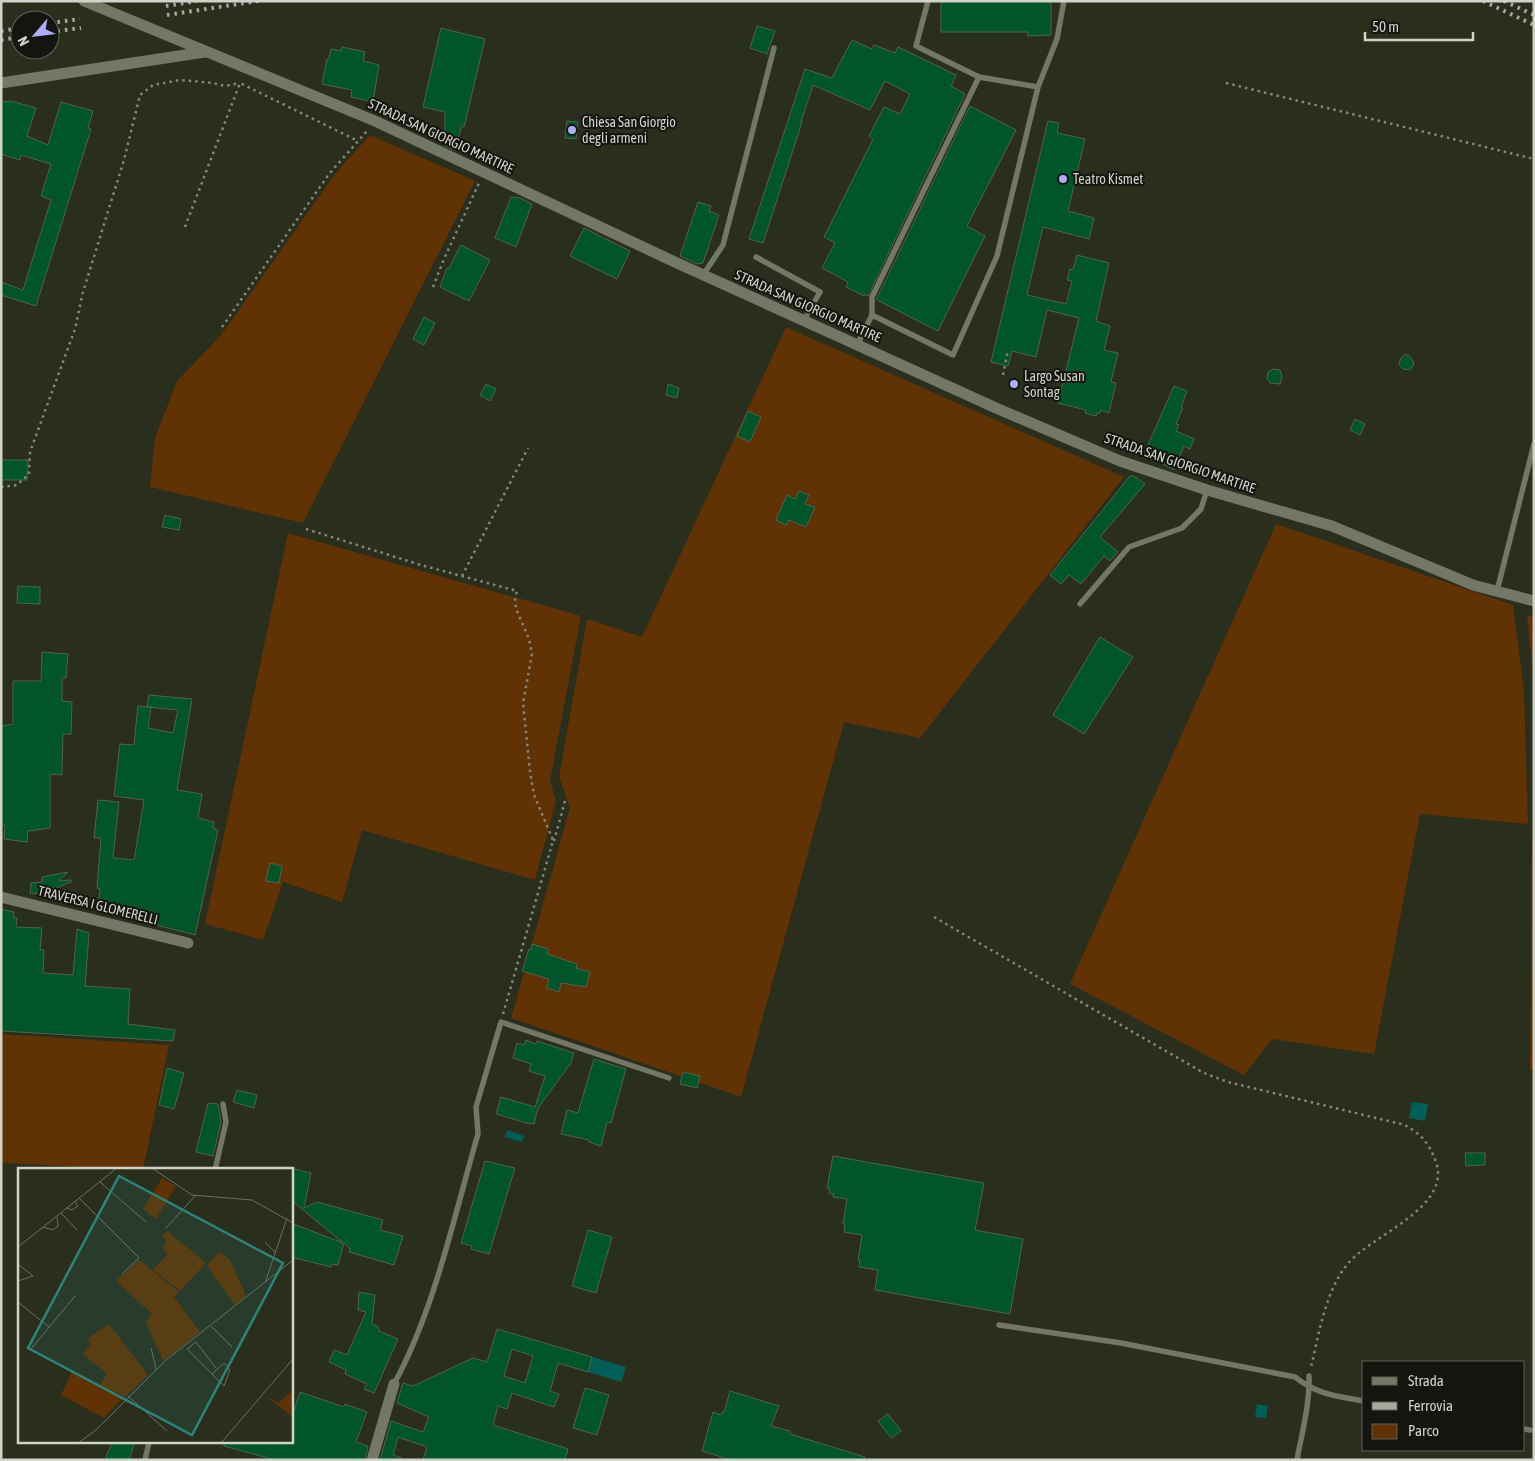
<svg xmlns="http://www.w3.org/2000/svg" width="1535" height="1461" font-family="'Asap Condensed',sans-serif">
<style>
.green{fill:#613203}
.water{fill:#006058}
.building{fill:#005529;stroke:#516255;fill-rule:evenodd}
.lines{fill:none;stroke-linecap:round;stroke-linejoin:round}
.path{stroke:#84887b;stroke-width:2.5;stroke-dasharray:2.5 4;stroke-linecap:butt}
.service{stroke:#727865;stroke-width:5.5}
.minor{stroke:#727865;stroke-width:11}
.rail{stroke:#a7aa9f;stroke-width:4;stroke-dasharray:2.5 5;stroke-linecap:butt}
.poi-dot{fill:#abaffb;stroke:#13150e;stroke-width:2}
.labels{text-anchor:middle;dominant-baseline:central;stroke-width:4;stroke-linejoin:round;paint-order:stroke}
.poi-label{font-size:14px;fill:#d0d3c9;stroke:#13150e;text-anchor:start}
.street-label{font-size:14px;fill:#d0d3c9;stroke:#13150e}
.inset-road{fill:none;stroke:#6c7062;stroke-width:1}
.view{fill:#2c847c;fill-opacity:0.15;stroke:#2c847c;stroke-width:2.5}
.inset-edge{fill:none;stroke:#d0d3c9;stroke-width:2.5}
</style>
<rect width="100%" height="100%" fill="#292e1d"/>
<path class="green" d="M370,135L475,181L303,523L150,487L155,438L177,381L221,335L335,174Z
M786,327L1124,477L920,738L844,722L741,1097L511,1018L570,808L559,777L587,619L642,637Z
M1276,524L1513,605L1524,691L1528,824L1420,814L1374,1054L1272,1039L1244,1075L1070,984Z
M288,533L581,616L550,781L556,800L535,880L362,830L342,902L283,882L263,940L205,924Z
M1527,615L1534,617V683Z
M1534,819V1070H1530L1532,840Z
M1,1034L169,1045L143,1170L1,1163Z"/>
<path class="water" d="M1412,1102L1428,1104L1425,1121L1409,1118Z
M507,1130L524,1136L522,1142L505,1137Z
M592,1357L626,1367L621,1382L588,1372Z
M1257,1404L1268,1406L1266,1418L1255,1417Z"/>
<path class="building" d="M941,1H1051V35L1028,36V32H941Z
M757,26L775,31L767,54L750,48Z
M441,28L485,39L464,127L462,126L454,150L445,146V112L423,107Z
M852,40L872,49L874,45L895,53L898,47L956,75L951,86L965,94L868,296L864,294V296L846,287L848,282L822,268L835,243L824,237L873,139L869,136L884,107L900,114L910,94L885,81L870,110L813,85L801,122H802L763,243L749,239L805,69L832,78Z
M342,47L365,52L363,61L379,65L373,102L351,97L352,90L322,84L327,59H329L331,49L341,51Z
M11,101L36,108L27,136L48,145L61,102L93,111L88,128L91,129L36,306L1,295V282L23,290L51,200L41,196L51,164L21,155L20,160L1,154V102Z
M970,106L1016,130L967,226L985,236L938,331L877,300V298Z
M567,121L578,122L576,139L565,138Z
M1048,121L1059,123L1057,133L1085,139L1068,211L1094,218L1089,239L1043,227L1027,295L1066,304L1072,281L1067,280L1070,269L1073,270L1077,255L1109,263L1096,321L1110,326L1104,350L1118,353L1111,382L1116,383L1109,413L1101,410L1100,413H1097L1096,416L1085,413L1086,410L1058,403L1079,318L1047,310L1036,357L1012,351L1008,366L991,362Z
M511,197L520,198L532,204L516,247L495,238Z
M698,202L711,206L709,211L719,215L703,263L697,264L680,256Z
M584,228L630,251L617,279L570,256Z
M461,245L490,260L469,301L440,287L447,268H449Z
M424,317L435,323L424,345L413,339Z
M1405,354L1409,356L1413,361L1414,364L1410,370L1403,369L1399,364L1401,358Z
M1273,369L1280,370L1282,376L1280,384L1270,383L1267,379L1268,372Z
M486,384L496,389L490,401L480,395Z
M668,384L679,388L677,398L666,395Z
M1174,386L1187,391L1181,407L1183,408L1176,424L1179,425L1176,431L1194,439L1190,449L1184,446L1174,470L1163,464L1164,462L1144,454Z
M748,411L761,417L750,442L737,436Z
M1355,419L1365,424L1360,435L1350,430Z
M1,460H28L27,480H1Z
M1130,476H1134L1145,484L1100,537L1118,552L1110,561L1104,556L1081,584L1069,575L1061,584L1050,575Z
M799,491L809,495L805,504L815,507L806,527L789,520L786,525L776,520L787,495L795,499Z
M165,515L181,519L179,530L162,527Z
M18,586L40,587V604L17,603Z
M1100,637L1133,657L1084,734L1053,715Z
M42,652L68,654L66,678H62V701L72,702L71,734H63L62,775L50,774V828L28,831L27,842L4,839L5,825H1V726L13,724V681H41Z
M149,695L192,699L177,790L202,794L198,818L214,822L213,828L218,830L195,935L125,917L126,912L98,908L100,889L97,888L101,838H94L98,800L119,802L113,858L134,860L144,800L114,796L120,744L134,745L138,706L151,707L148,728L173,733L178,710L147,707Z
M270,863L282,866L279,883L266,881Z
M68,872L58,881L71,880V882L46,892L42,897V894L30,893L31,883L42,882V877Z
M1,909L14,912L13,917L17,918L16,927L42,928L40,950H44L43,973L73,975L77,929L89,933L85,986L130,989L128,1024L175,1030L173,1041L1,1031Z
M532,944L548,949L547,954L577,964L576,968L590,972L586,987L561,983L559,992L547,988L549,979L522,971L529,949L531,950Z
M526,1040L536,1044L537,1041L574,1053L571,1063L538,1108L534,1124L530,1123V1124L496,1114L501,1097L535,1107L545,1076L529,1071L531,1064L513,1058L517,1043L524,1045Z
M594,1059L626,1069L611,1123L607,1122L601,1146L589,1142V1140L561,1134L567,1110L578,1113Z
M167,1068L184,1073L174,1109L159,1105Z
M683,1072L700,1076L697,1088L680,1084Z
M237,1090L257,1095L254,1108L233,1102Z
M208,1103L218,1104L221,1122L213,1156L196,1152Z
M1465,1153H1485V1165L1466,1166Z
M833,1156L984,1183L975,1230L1023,1239L1010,1314L875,1290L878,1270L859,1267L860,1260H858L862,1235L844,1232L845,1224H843L847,1199L833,1197L834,1194L829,1193L830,1189L827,1188Z
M485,1161L515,1168L489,1254L471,1249L472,1246L461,1243Z
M291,1168L311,1173L304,1208L317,1202L383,1220L380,1230L403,1236L394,1265L349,1252L350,1249L344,1243L338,1265L332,1264L331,1267L291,1257V1223L343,1243L291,1200Z
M588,1230L612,1237L596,1293L572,1286Z
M359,1292L375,1295L372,1324L378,1327L379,1331L398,1339L374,1393L364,1389L367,1384L345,1374L346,1370L329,1362L334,1350L347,1355L366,1312L358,1310Z
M497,1329L592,1357L588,1372L558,1363L550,1391L559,1394L554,1407L512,1393L507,1409L498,1406L493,1425L568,1449L565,1460H423L427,1447L398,1437L393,1455L401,1458V1460H380L391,1421L423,1432L429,1417L397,1403L403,1383L413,1386L473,1358L487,1362ZM512,1349L533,1356L525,1383L504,1376Z
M585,1388L609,1395L597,1435L573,1428Z
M730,1391L779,1406L771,1426L790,1431V1434L865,1457L864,1460H731L702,1451L713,1412L721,1415L722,1412H724Z
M300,1392L344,1407L345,1404L367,1412L356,1442L368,1446L365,1460H275L224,1446V1442H291V1419Z
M888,1414L901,1431L891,1438L878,1421Z
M112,1442H135L129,1460H105Z"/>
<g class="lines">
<path class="path" d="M1226,83L1534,159
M185,227L240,83L358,141
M433,287L444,259L479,183
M222,327L329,174L367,131
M1003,375L1008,350
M1,487L17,485L29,474L30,452L75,329L83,292L124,160L140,95L153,85L180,80L213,83L225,86L240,83
M306,529L421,565L517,591L515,598L516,609L529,639L532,654L523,703L530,772L534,795L553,840L551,848
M462,576L528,448
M554,841L565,801
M934,917L1204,1073L1228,1082L1405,1125C1422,1135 1429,1143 1436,1162C1452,1209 1368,1236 1346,1266C1325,1293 1319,1334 1311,1367
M503,1014L551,848"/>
<path class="service" d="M928,1L916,46L979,77L1038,87
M756,257L820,292L804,320
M703,275L723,245L774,48
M872,315L953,355L997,256L1038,87L1057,39L1064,1
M857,345L872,315V297L979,77
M1497,591L1534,444
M1080,604L1129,547L1182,528L1201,509L1207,490
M215,1170L226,1122L223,1104
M999,1325L1121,1343L1295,1377C1318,1395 1336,1396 1364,1401
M394,1384C435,1309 454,1216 478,1134L476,1107L501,1022L669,1078
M1524,1429L1530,1430
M145,1460L149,1442
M1297,1460C1302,1432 1310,1404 1309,1376"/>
<path class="minor" d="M84,1L375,121L677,263L996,408L1120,461L1207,490L1332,526L1473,585L1534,601
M1,83L205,52
M1,897L188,943
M372,1460L394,1384"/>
<path class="rail" d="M1483,1L1534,25
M1504,1L1534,15
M166,6L197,1
M167,15L258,1
M50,23L80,19
M1,31L20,28
M50,32L81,28
M1,40L20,37"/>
</g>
<g class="poi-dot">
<circle cx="572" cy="130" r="5"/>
<circle cx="1063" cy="179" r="5"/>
<circle cx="1014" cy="384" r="5"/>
</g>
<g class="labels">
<g class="poi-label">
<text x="582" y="122">Chiesa San Giorgio<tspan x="582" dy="16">degli armeni</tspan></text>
<text x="1073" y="179">Teatro Kismet</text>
<text x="1024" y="376">Largo Susan<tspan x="1024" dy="16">Sontag</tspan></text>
</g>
<g class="street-label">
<text transform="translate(441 136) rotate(25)">STRADA SAN GIORGIO MARTIRE</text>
<text transform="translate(808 306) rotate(24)">STRADA SAN GIORGIO MARTIRE</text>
<text transform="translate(1180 463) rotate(19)">STRADA SAN GIORGIO MARTIRE</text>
<text transform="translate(98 905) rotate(14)">TRAVERSA I GLOMERELLI</text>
</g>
</g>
<g transform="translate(18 1168)">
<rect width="275" height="275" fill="#292e1d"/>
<path d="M144,10L158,18L138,51L125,41ZM149,63L188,95L162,123L135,102L150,86L144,80L149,74L144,68ZM202,83L212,92L228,128L217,137L189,98ZM121,92L161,124L156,129L182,164L145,193L128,154L134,146L98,113ZM91,156L130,207L107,229L82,217L89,206L65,186L73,176L70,170ZM54,203L91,224L105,230L86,250L43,227ZM275,222V249L248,228L260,235Z" fill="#613203"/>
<path class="inset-road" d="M134,0L174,27L234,32L275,55M82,14L128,54M61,30L121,90L104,106M48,40L54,42L60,38L57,33M43,45L59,62M25,59L35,62L40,58L39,49M148,60L177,28M247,74L258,85M0,79L99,0M0,96L15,108L0,113M247,115L269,50M0,134L31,159M193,158L214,179M178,174L169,181L194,206L206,195L212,202L206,218L194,206M178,174L198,200M133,180L138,201M13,181L57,128M110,228L149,263M60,275L78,262L147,193L275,92M203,275L275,191"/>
<path class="view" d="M101,8L265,95L174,267L10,180Z"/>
<rect width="275" height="275" class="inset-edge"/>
</g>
<rect width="1535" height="1461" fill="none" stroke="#d0d3c9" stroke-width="5"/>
<rect x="1362" y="1361" width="162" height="90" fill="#13150e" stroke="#5f6159"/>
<rect x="1372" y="1377" width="25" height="8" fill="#727865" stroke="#5f6159"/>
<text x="1408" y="1386" font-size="15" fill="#d0d3c9">Strada</text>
<rect x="1372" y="1402" width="25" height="8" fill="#a7aa9f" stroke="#5f6159"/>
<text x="1408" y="1411" font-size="15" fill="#d0d3c9">Ferrovia</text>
<rect x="1372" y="1424" width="25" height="15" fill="#613203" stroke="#5f6159"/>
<text x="1408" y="1436" font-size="15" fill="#d0d3c9">Parco</text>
<g transform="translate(35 35) rotate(242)"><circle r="24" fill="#13150e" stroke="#5f6159"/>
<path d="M0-4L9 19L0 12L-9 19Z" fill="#abaffb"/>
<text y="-8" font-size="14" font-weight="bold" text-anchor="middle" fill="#d0d3c9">N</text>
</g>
<path d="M1365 32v8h108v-8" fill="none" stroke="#d0d3c9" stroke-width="2.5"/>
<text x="1372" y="32" font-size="15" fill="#d0d3c9" stroke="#13150e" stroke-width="4" paint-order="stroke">50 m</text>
</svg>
